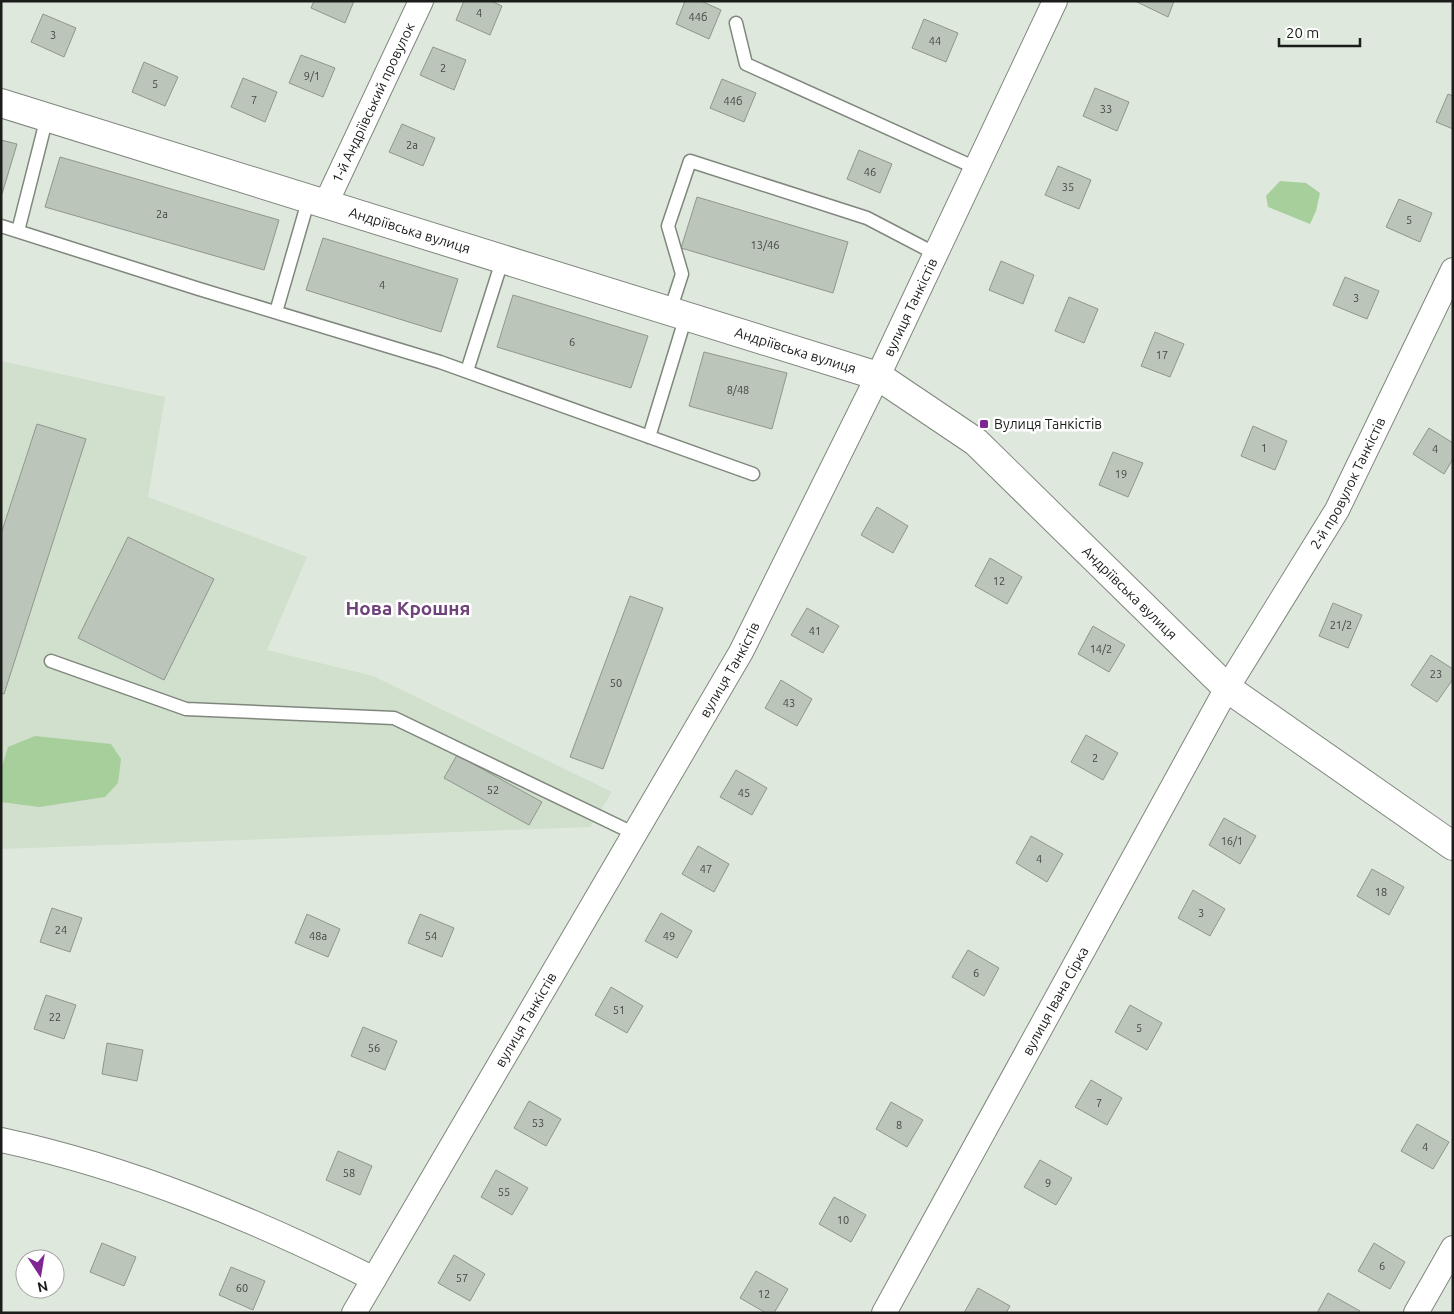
<svg xmlns="http://www.w3.org/2000/svg" width="1454" height="1314" font-family="Ubuntu,sans-serif">
<style>
.built{fill:#d1dfcd}
.water{fill:#a6cf9b}
.building{fill:#bcc5ba;stroke:#8f978d}
.lines{fill:none;stroke-linecap:round;stroke-linejoin:round}
.lane-casing{stroke:#7f877d;stroke-width:15}
.street-casing{stroke:#7f877d;stroke-width:26}
.secondary-casing{stroke:#7f877d;stroke-width:30}
.lane{stroke:#fff;stroke-width:12}
.street{stroke:#fff;stroke-width:24}
.secondary{stroke:#fff;stroke-width:28}
.poi-dot{fill:#7f2693;stroke:#fff;stroke-width:2}
.labels{text-anchor:middle;dominant-baseline:central;stroke-width:5;stroke-linejoin:round;paint-order:stroke}
.number-label{font-size:11px;fill:#424741}
.street-label{font-size:14px;fill:#1a1d19;stroke:#fff}
.poi-label{font-size:14px;fill:#1a1d19;stroke:#fff;text-anchor:start}
.district-label{font-size:19px;font-weight:bold;fill:#6f437a;stroke:#fff}
</style>
<rect width="100%" height="100%" fill="#dee8dc"/>
<path class="built" d="M1,361L165,397L148,497L307,557L267,650L373,676L612,792L590,827L1,849Z"/>
<path class="water" d="M1280,181L1306,183L1320,193L1316,211L1310,224L1268,207L1266,196Z
M35,736L111,744L121,759L118,783L105,797L39,807L1,802V770L8,747Z"/>
<path class="building" d="M314,1H354L345,23L311,8Z
M464,1H491L502,6L490,35L456,20Z
M685,1H701L721,10L709,39L676,24Z
M1135,1H1174L1168,17Z
M43,14L76,28L64,57L31,42Z
M924,19L958,33L946,62L912,48Z
M433,47L466,60L454,90L420,75Z
M301,55L335,68L323,97L289,83Z
M144,62L178,77L165,106L132,92Z
M243,78L277,92L265,122L231,107Z
M722,79L756,93L744,122L710,108Z
M1095,88L1129,102L1117,131L1083,116Z
M1448,94L1453,96V129L1436,122Z
M402,124L435,138L423,166L389,152Z
M1,140L17,144L2,194L1,193Z
M859,150L892,164L880,193L847,179Z
M60,157L279,220L264,270L45,207Z
M1058,166L1091,180L1079,209L1045,195Z
M697,197L848,242L833,293L681,248Z
M1399,199L1432,213L1420,242L1386,227Z
M323,238L458,279L441,332L306,290Z
M1001,261L1034,275L1023,304L989,290Z
M1345,277L1379,291L1367,319L1333,305Z
M513,295L648,336L631,388L497,347Z
M1069,297L1098,309L1084,343L1055,331Z
M1155,332L1184,344L1170,377L1141,366Z
M704,352L787,373L772,429L689,406Z
M37,424L86,439L4,694L1,693V534Z
M1253,426L1287,441L1275,470L1241,456Z
M1429,428L1453,443V459L1444,474L1413,454Z
M1113,452L1143,463L1128,497L1099,485Z
M877,507L908,526L893,553L861,535Z
M128,537L214,579L164,680L78,638Z
M990,558L1022,577L1007,604L975,586Z
M630,596L663,608L603,769L570,757Z
M1333,603L1362,615L1348,648L1319,636Z
M807,608L839,626L823,653L791,635Z
M1093,626L1125,645L1109,672L1078,654Z
M1431,655L1453,669V679L1437,702L1411,685Z
M781,680L812,699L797,726L765,708Z
M1086,735L1118,753L1103,780L1071,762Z
M457,755L542,802L529,825L444,778Z
M736,770L767,788L752,815L720,797Z
M1224,818L1256,836L1240,864L1209,845Z
M1031,836L1063,854L1047,882L1016,863Z
M698,846L729,864L714,892L682,874Z
M1372,869L1404,887L1389,915L1357,896Z
M1193,890L1225,909L1210,936L1178,918Z
M52,908L82,918L70,952L40,942Z
M661,913L692,931L677,958L645,941Z
M307,914L340,929L328,957L295,943Z
M420,914L454,928L442,957L408,943Z
M968,950L999,968L984,996L952,977Z
M611,987L643,1006L627,1033L595,1015Z
M46,995L76,1005L64,1039L34,1029Z
M1130,1005L1162,1023L1147,1050L1115,1032Z
M363,1027L397,1041L385,1070L351,1056Z
M107,1043L143,1050L137,1081L102,1074Z
M1091,1080L1122,1098L1107,1125L1075,1107Z
M529,1101L561,1119L546,1146L514,1128Z
M891,1102L923,1120L907,1147L876,1129Z
M1417,1124L1449,1142L1433,1169L1401,1151Z
M338,1151L372,1166L360,1195L326,1180Z
M1040,1160L1072,1178L1056,1205L1024,1187Z
M496,1170L528,1188L512,1215L481,1197Z
M834,1197L866,1215L851,1242L819,1224Z
M102,1243L136,1257L124,1286L90,1272Z
M1374,1243L1405,1262L1390,1289L1358,1271Z
M454,1255L485,1274L470,1301L438,1283Z
M231,1267L265,1281L253,1310L219,1295Z
M756,1271L788,1289L774,1313H766L740,1298Z
M978,1288L1010,1306L1006,1313H964Z
M1328,1293L1360,1311L1359,1313H1317Z"/>
<g class="lines">
<g class="lane-casing">
<path id="lane" d="M736,23L746,64L976,168
M1,226L199,289L440,362L753,474
M18,231L47,117
M670,311L682,274L668,226L690,161L867,218L936,254
M276,312L309,198
M467,371L503,258
M649,437L686,316
M51,661L186,709L394,718L635,834"/>
</g>
<g class="street-casing">
<g id="street">
<path id="s1" d="M326,203L421,1"/>
<path d="M1,1140C131,1168 256,1220 374,1279"/>
<path id="s2" d="M354,1313L741,652L878,376L1055,1"/>
<path id="s3" d="M884,1313L1227,688L1337,510L1453,270"/>
<path d="M1416,1313L1453,1248"/>
</g>
</g>
<g class="secondary-casing">
<g id="secondary">
<path id="s4" d="M1,103L878,376L976,442L1227,688L1453,846"/>
</g>
</g>
<use href="#lane" class="lane"/>
<use href="#street" class="street"/>
<use href="#secondary" class="secondary"/>
</g>
<rect class="poi-dot" x="979" y="419" width="10" height="10" rx="2.5"/>
<g class="labels">
<g class="number-label">
<text x="479" y="13">4</text>
<text x="698" y="17">44б</text>
<text x="53" y="35">3</text>
<text x="935" y="41">44</text>
<text x="443" y="68">2</text>
<text x="312" y="76">9/1</text>
<text x="155" y="84">5</text>
<text x="254" y="100">7</text>
<text x="733" y="101">44б</text>
<text x="1106" y="109">33</text>
<text x="412" y="145">2а</text>
<text x="870" y="172">46</text>
<text x="1068" y="187">35</text>
<text x="162" y="214">2а</text>
<text x="1409" y="220">5</text>
<text x="765" y="245">13/46</text>
<text x="382" y="285">4</text>
<text x="1356" y="298">3</text>
<text x="572" y="342">6</text>
<text x="1162" y="355">17</text>
<text x="738" y="390">8/48</text>
<text x="1264" y="448">1</text>
<text x="1435" y="449">4</text>
<text x="1121" y="474">19</text>
<text x="999" y="581">12</text>
<text x="1341" y="625">21/2</text>
<text x="815" y="631">41</text>
<text x="1101" y="649">14/2</text>
<text x="1436" y="674">23</text>
<text x="616" y="683">50</text>
<text x="789" y="703">43</text>
<text x="1095" y="758">2</text>
<text x="493" y="790">52</text>
<text x="744" y="793">45</text>
<text x="1232" y="841">16/1</text>
<text x="1039" y="859">4</text>
<text x="706" y="869">47</text>
<text x="1381" y="892">18</text>
<text x="1201" y="913">3</text>
<text x="61" y="930">24</text>
<text x="318" y="936">48а</text>
<text x="431" y="936">54</text>
<text x="669" y="936">49</text>
<text x="976" y="973">6</text>
<text x="619" y="1010">51</text>
<text x="55" y="1017">22</text>
<text x="1139" y="1028">5</text>
<text x="374" y="1048">56</text>
<text x="1099" y="1103">7</text>
<text x="538" y="1123">53</text>
<text x="899" y="1125">8</text>
<text x="1425" y="1147">4</text>
<text x="349" y="1173">58</text>
<text x="1048" y="1183">9</text>
<text x="504" y="1192">55</text>
<text x="843" y="1220">10</text>
<text x="1382" y="1266">6</text>
<text x="462" y="1278">57</text>
<text x="242" y="1288">60</text>
<text x="764" y="1294">12</text>
</g>
<g class="street-label">
<text stroke="none"><textPath href="#s1" startOffset="111">1-й Андріївський провулок</textPath></text>
<text stroke="none"><textPath href="#s4" startOffset="428">Андріївська вулиця</textPath></text>
<text stroke="none"><textPath href="#s2" startOffset="1150">вулиця Танкістів</textPath></text>
<text stroke="none"><textPath href="#s4" startOffset="832">Андріївська вулиця</textPath></text>
<text stroke="none"><textPath href="#s3" startOffset="951">2-й провулок Танкістів</textPath></text>
<text stroke="none"><textPath href="#s4" startOffset="1252">Андріївська вулиця</textPath></text>
<text stroke="none"><textPath href="#s2" startOffset="745">вулиця Танкістів</textPath></text>
<text stroke="none"><textPath href="#s3" startOffset="356">вулиця Івана Сірка</textPath></text>
<text stroke="none"><textPath href="#s2" startOffset="340">вулиця Танкістів</textPath></text>
</g>
<g class="poi-label">
<text x="994" y="424">Вулиця Танкістів</text>
</g>
<g class="district-label">
<text x="408" y="608">Нова Крошня</text>
</g>
</g>
<rect width="1454" height="1314" fill="none" stroke="#1a1d19" stroke-width="5"/>
<g transform="translate(40 1274) rotate(168)"><circle r="24" fill="#ffffff" stroke="#a3a5a3"/>
<path d="M0-4L9 19L0 12L-9 19Z" fill="#7f2693"/>
<text y="-8" font-size="14" font-weight="bold" text-anchor="middle" fill="#1a1d19">N</text>
</g>
<path d="M1279 38v8h81v-8" fill="none" stroke="#1a1d19" stroke-width="2.5"/>
<text x="1286" y="38" font-size="15" fill="#1a1d19" stroke="#ffffff" stroke-width="4" paint-order="stroke">20 m</text>
</svg>
